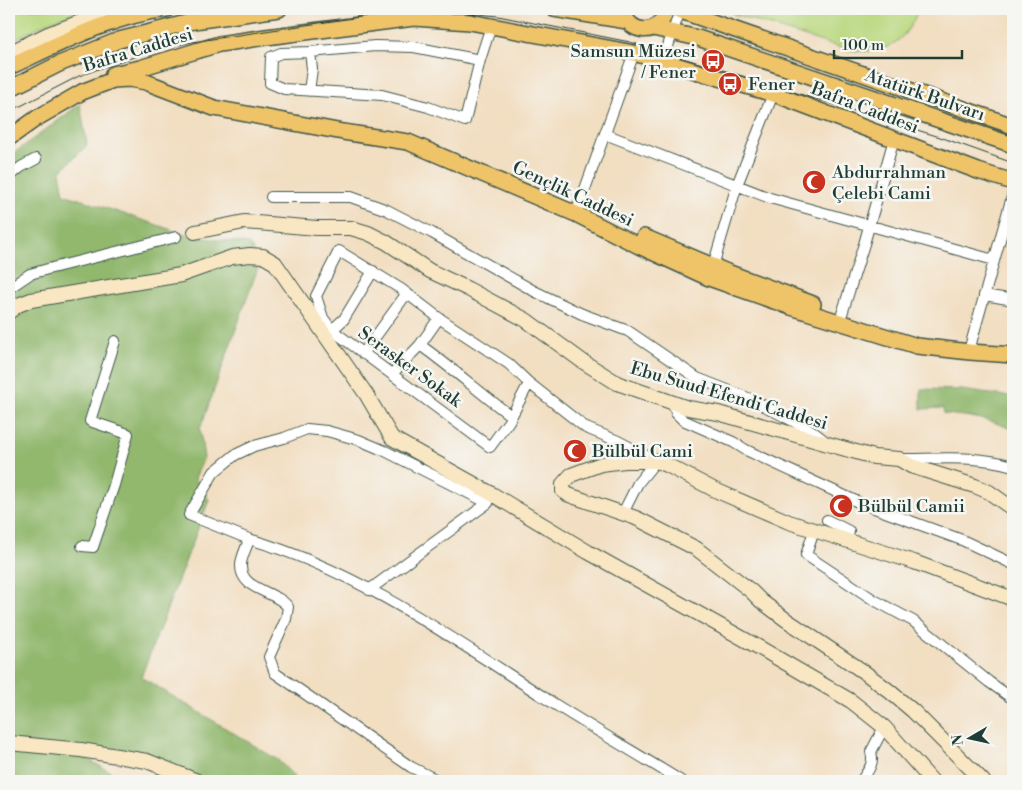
<svg xmlns="http://www.w3.org/2000/svg" width="1022" height="790" font-family="'Libre Bodoni',serif">
<style>
.green{fill:#b9d87f;stroke:#6c8a5a}
.forest{fill:#92b86e;stroke:#587a51}
.lines{fill:none;stroke-linecap:round;stroke-linejoin:round}
.street-casing{stroke:#3f5549;stroke-width:12}
.secondary-casing{stroke:#3f5549;stroke-width:16}
.primary-casing{stroke:#3f5549;stroke-width:18}
.street{stroke:#fff;stroke-width:10}
.secondary{stroke:#f9e7c3;stroke-width:14}
.primary{stroke:#efc469;stroke-width:15}
.tram{stroke:#1f3d34;stroke-width:1}
.labels{text-anchor:middle;dominant-baseline:central;stroke-width:5;stroke-linejoin:round;paint-order:stroke}
.street-label{font-size:18px;fill:#1f3d34;stroke:#f6f6f2}
.poi-label{font-size:18px;fill:#1f3d34;stroke:#f6f6f2;text-anchor:start}
</style>
<rect width="100%" height="100%" fill="#f6f6f2"/>
<filter id="ink" filterUnits="userSpaceOnUse"><feTurbulence type="fractalNoise" baseFrequency=".02" numOctaves="2"/><feDisplacementMap in="SourceGraphic" scale="10" xChannelSelector="R" yChannelSelector="G"/><feConvolveMatrix kernelMatrix="1 2 1 2 8 2 1 2 1" color-interpolation-filters="sRGB"/></filter>
<filter id="wash" filterUnits="userSpaceOnUse"><feTurbulence type="fractalNoise" baseFrequency=".0096" numOctaves="4" result="noise"/><feDisplacementMap in="SourceGraphic" scale="20" xChannelSelector="R" yChannelSelector="G"/><feGaussianBlur stdDeviation="1.12" result="paint"/><feColorMatrix in="noise" values="0 0 0 0 0 0 0 0 0 0 0 0 0 0 0 0 0 1.4 0 .05"/><feComposite in="paint" operator="in"/></filter>
<g filter="url(#wash)">
<rect width="100%" height="100%" fill="#f2dec1"/>
<path class="green" d="M9,9H85L51,21L9,42Z
M726,9H919C904,44 886,55 848,50L733,14Z"/>
<path class="forest" d="M80,104L87,145L60,172L64,194L190,236L249,244L260,262L200,429L204,458L195,478L209,500L141,677L278,760L299,781H205L145,757L9,741V157Z
M921,389L962,390L1005,396L1013,395V430C990,419 969,416 944,414L943,408L921,409Z
M9,749L78,754L127,781H9Z"/>
</g>
<g filter="url(#ink)">
<g class="lines">
<g class="street-casing">
<path id="street" d="M310,52L375,46L414,47L480,60
M663,61L680,10
M309,91L312,69L310,52L281,53L271,57L270,83L284,89L382,95L428,107L465,121L480,60L491,26
M605,134L770,198L994,260
M9,177L21,167L36,159
M271,197H351L387,210L432,233L534,291L582,314L628,331L697,378L753,400L812,431L825,441
M576,214L634,53
M339,251L401,289L439,318L509,364L529,383L509,421L490,447L332,330L323,318L316,296Z
M713,266L737,185L773,94
M9,288L30,274L48,269L176,237
M984,295L1008,299L1013,294
M842,314L864,244L894,139
M332,330L344,319L373,271
M420,345C451,367 480,393 511,416
M970,347L1013,193
M363,354L407,293
M392,374L420,345L439,318
M529,383L586,428L618,441L656,461L638,483L623,513
M673,402L676,413L683,420L733,442L746,450L858,502L962,540L1013,564
M900,459C939,459 976,455 1013,466
M827,520L849,531L847,541
M814,531L806,555L874,600L913,621L989,682L1013,699
M249,539C357,570 452,638 545,698C590,727 636,753 681,781
M82,546L93,547L114,485L128,434L90,421L115,341
M369,590L488,503L385,451L359,440L327,431L307,429L284,438L254,446L235,455L214,472L189,515L249,539C247,547 241,557 241,565C240,591 276,590 288,607L286,619L269,657L275,673L411,767L439,781
M861,781C867,772 875,764 871,752L884,727"/>
</g>
<g class="secondary-casing">
<path id="secondary" d="M9,53L48,34L115,9
M195,232L244,222L317,228H351L368,233L386,242L430,271L468,289L526,320L582,361L617,383L688,408L718,413L874,457L899,459L911,466L975,486L989,492L1013,509
M9,312L18,305L31,300L181,275L232,257L250,255L263,256L275,263L366,394L392,438L492,494L588,552L760,648L851,701L884,727L932,781
M9,743L81,750L147,761L197,781
M983,781L913,711L888,690L864,672L785,619L761,601L751,591L697,549L636,518L569,495L563,491V484L571,475L601,464L625,461H656L667,465L715,490L789,522L914,562L1013,599"/>
</g>
<g class="primary-casing">
<path id="primary" d="M554,9L627,21
M623,9C627,37 664,36 665,9
M675,9L1013,126
M653,28L698,38L1013,145
M9,67C59,44 111,16 167,9
M113,74L140,68L219,44L266,37L414,18L470,22L634,53L672,64L780,96L978,171L1013,182
M9,89L59,64L119,40L194,21L279,9
M9,138L37,118L82,92L113,80L129,79L146,82L214,108L343,132L408,142L576,214L639,246L709,278L791,307L917,346L970,352L1013,355
M644,237L727,272L813,304"/>
</g>
<use href="#street" class="street"/>
<use href="#secondary" class="secondary"/>
<use href="#primary" class="primary"/>
<path class="tram" d="M9,112L79,76L118,62L160,49L192,42L373,15L469,13L498,16L630,42L940,137L1013,163"/>
</g>
</g>
<defs>
<g id="bus-disc" transform="scale(1.25)"><circle r="9.5" fill="#c8321e" stroke="#f6f6f2"/><path d="M-5-6H5V4H4V6H2V4H-2V6H-4V4H-5ZM-3.5-4V0h7V-4ZM-3.5 1.2v1.5H-2V1.2ZM2 1.2v1.5H3.5V1.2Z" fill="#fff"/></g>
<g id="mosque-disc" transform="scale(1.25)"><circle r="9.5" fill="#c8321e" stroke="#f6f6f2"/><path d="M3.5-4.9A6 6 0 1 0 3.5 4.9A5 5 0 1 1 3.5-4.9Z" fill="#fff"/></g>
</defs>
<g fill-rule="evenodd">
<use href="#bus-disc" x="713" y="61"/>
<use href="#bus-disc" x="730" y="84"/>
<use href="#mosque-disc" x="814" y="182"/>
<use href="#mosque-disc" x="575" y="451"/>
<use href="#mosque-disc" x="841" y="506"/>
</g>
<g class="labels">
<g class="street-label">
<text transform="translate(138 50) rotate(-17)">Bafra Caddesi</text>
<text transform="translate(925 95) rotate(19)">Atatürk Bulvarı</text>
<text transform="translate(865 108) rotate(21)">Bafra Caddesi</text>
<text transform="translate(573 194) rotate(25)">Gençlik Caddesi</text>
<text transform="translate(410 367) rotate(36)">Serasker Sokak</text>
<text transform="translate(729 396) rotate(16)">Ebu Suud Efendi Caddesi</text>
</g>
<g class="poi-label">
<text x="696" y="51" text-anchor="end">Samsun Müzesi<tspan x="696" dy="21">/ Fener</tspan></text>
<text x="748" y="84">Fener</text>
<text x="832" y="172">Abdurrahman<tspan x="832" dy="21">Çelebi Cami</tspan></text>
<text x="592" y="451">Bülbül Cami</text>
<text x="858" y="506">Bülbül Camii</text>
</g>
</g>
<rect width="1022" height="790" fill="none" stroke="#f6f6f2" stroke-width="30"/>
<g transform="translate(970 738) rotate(261)" stroke="#f6f6f2" stroke-width="4" paint-order="stroke">
<path d="M0-4L9 19L0 12L-9 19Z" fill="#1f3d34"/>
<text y="-8" font-size="14" font-weight="bold" text-anchor="middle" fill="#1f3d34">N</text>
</g>
<path d="M834 50v8h128v-8" fill="none" stroke="#1f3d34" stroke-width="2.5"/>
<text x="842" y="50" font-size="15" fill="#1f3d34" stroke="#f6f6f2" stroke-width="4" paint-order="stroke">100 m</text>
</svg>
